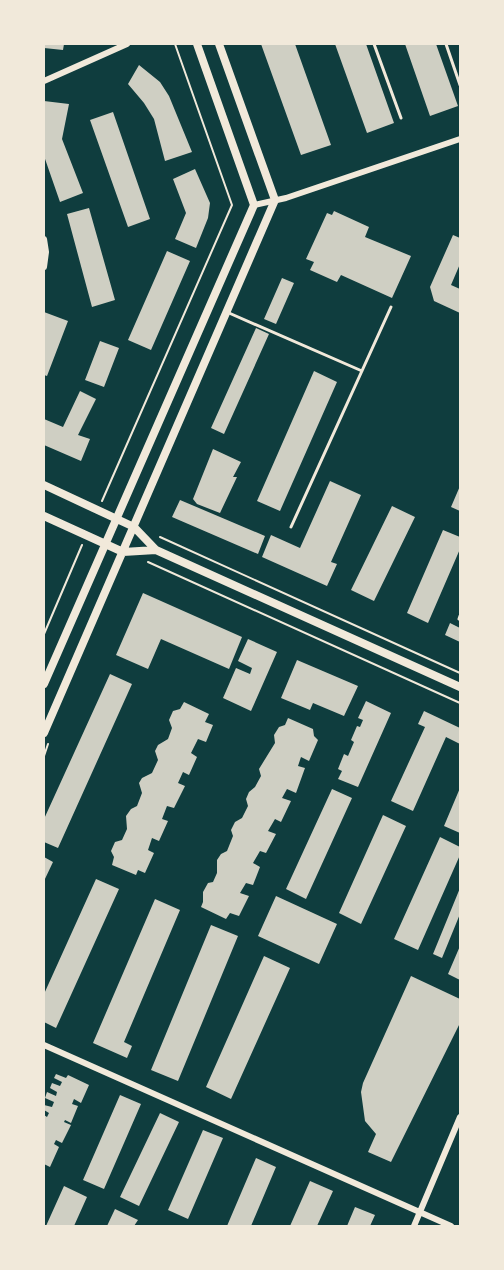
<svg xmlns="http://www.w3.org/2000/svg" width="504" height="1270" font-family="Ubuntu,sans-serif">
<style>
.building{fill:#cfcfc3}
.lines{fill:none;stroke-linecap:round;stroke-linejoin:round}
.path{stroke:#f1e9da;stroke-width:2}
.service{stroke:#f1e9da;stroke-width:3}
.minor{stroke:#f1e9da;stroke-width:6}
.secondary{stroke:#f1e9da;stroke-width:8}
</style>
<rect width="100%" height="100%" fill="#0f3d3e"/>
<path class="building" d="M44,44H64L63,50L44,48Z
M261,44H295L331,145L301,155Z
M335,44H366L394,123L367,133Z
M405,44H436L458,106L430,116Z
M139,65L160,82L169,96L192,152L165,161L154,119L144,103L128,84Z
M44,101L69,104L62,139L83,193L60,202L44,156Z
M113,112L150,219L128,227L90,120Z
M195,169L210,203L208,218L196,248L175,239L186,213L173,179Z
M89,208L115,300L92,307L67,214Z
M334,211L369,227L365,237L411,256L392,298L341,275L337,282L310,270L314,262L306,259L327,213L332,215Z
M453,235L460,238V264L451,285L460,289V313L434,301L430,287Z
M167,251L190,261L151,350L128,340Z
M282,278L294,283L276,324L264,319Z
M44,312L68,321L47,376L44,375Z
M256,328L269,334L224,434L211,428Z
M100,341L119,348L104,387L85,380Z
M314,371L337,382L280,511L257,501Z
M80,391L96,399L78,435L90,439L81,461L44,445V419L63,427Z
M213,449L241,462L233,477H237L220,513L197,504L193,499Z
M330,481L361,495L331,562L337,564L327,586L262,557L271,535L300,548Z
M460,486V511L451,507Z
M180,500L265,536L258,554L172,517Z
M392,506L415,517L374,601L351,590Z
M443,530L460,537V549L428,623L407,613Z
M143,593L242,637L229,669L161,639L148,669L116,655Z
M450,623L460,628V642L445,635Z
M248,639L277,652L251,711L223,698L236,668L250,674L252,668L238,661Z
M297,660L358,686L344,716L313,703L310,710L281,698Z
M110,674L132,684L58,848L44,842V819Z
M366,701L391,713L358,787L338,779L342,771L338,769L344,754L348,756L354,742L351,740L357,726L360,727L363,720L358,718Z
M184,702L209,714L205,722L213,725L206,742L198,739L191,753L197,757L189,775L183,772L178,783L185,786L174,808L167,806L162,819L168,821L159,841L152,838L148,850L154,853L145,873L138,870L136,875L112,865L114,857L111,851L115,842L122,840L127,829L126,816L131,809L137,806L142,793L139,783L142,778L152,773L158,760L155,751L158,745L168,739L172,728L169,720L173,711L180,709Z
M424,711L460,728V744L446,737L413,811L391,801L425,727L418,724Z
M288,718L313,729L314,736L318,740L309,761L301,757L298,766L305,768L296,793L287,789L282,798L291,801L281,822L275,819L268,831L276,834L266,853L260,851L253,863L260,867L253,885L246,883L240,893L249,896L239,916L230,913L226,919L201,907L203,902V892L208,883L213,882L217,873V860L221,854L227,851L233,836L231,830L235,822L242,818L248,806L246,799L249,792L255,787L261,776L259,769L275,743L274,735L279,727L285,725Z
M460,788V833L444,826Z
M332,789L352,798L306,899L286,889Z
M383,815L406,826L361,924L339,913Z
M440,837L460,847V855L418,950L394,939Z
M44,857L53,862L44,881Z
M96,879L119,889L56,1028L44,1022V994Z
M460,888V914L442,958L433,954Z
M276,896L337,924L319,964L258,936Z
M155,899L180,910L124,1042L132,1046L127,1058L93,1043Z
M211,925L238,936L178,1081L151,1070Z
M460,946V980L448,974Z
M264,956L290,968L231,1099L206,1087Z
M411,976L460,999V1023L391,1162L368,1152L376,1134L365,1121L361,1092L363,1083Z
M56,1074L66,1078L68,1075L89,1085L81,1103L74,1099L72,1104L78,1106L71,1123L65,1120L64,1122L71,1125L62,1143L56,1140L54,1144L59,1147L50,1167L44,1164V1115L47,1117L49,1113L44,1110V1105L52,1107L54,1102L45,1098L47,1092L56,1096L57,1092L50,1088L52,1083L60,1086L62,1082L54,1078Z
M120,1095L141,1104L104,1189L83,1180Z
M160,1113L179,1122L139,1206L120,1197Z
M203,1130L223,1138L188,1219L168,1210Z
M256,1158L276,1167L251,1226H227Z
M310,1181L333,1191L317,1226H290Z
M64,1186L87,1197L74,1226H46Z
M355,1207L375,1215L370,1226H347Z
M115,1209L138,1220L134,1226H107Z"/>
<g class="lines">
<path class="path" d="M102,501L232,205L175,44
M160,537L460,673
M148,562L460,703
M44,634L82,545
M44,756L48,744"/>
<path class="service" d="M374,44L401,118
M446,44L460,85
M229,313L362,371
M291,527L391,307
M459,619L460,616"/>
<path class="minor" d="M44,81L127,44
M254,205L286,198L460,139
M44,239L46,252L44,267
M44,1045L451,1226
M414,1226L460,1117"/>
<path class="secondary" d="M44,485L134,527L156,550L460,687
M44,516L123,552L156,550
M44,684L254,205L197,44
M44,733L275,200L219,44"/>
</g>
<rect width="504" height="1270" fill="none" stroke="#f1e9da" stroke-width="90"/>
</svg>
